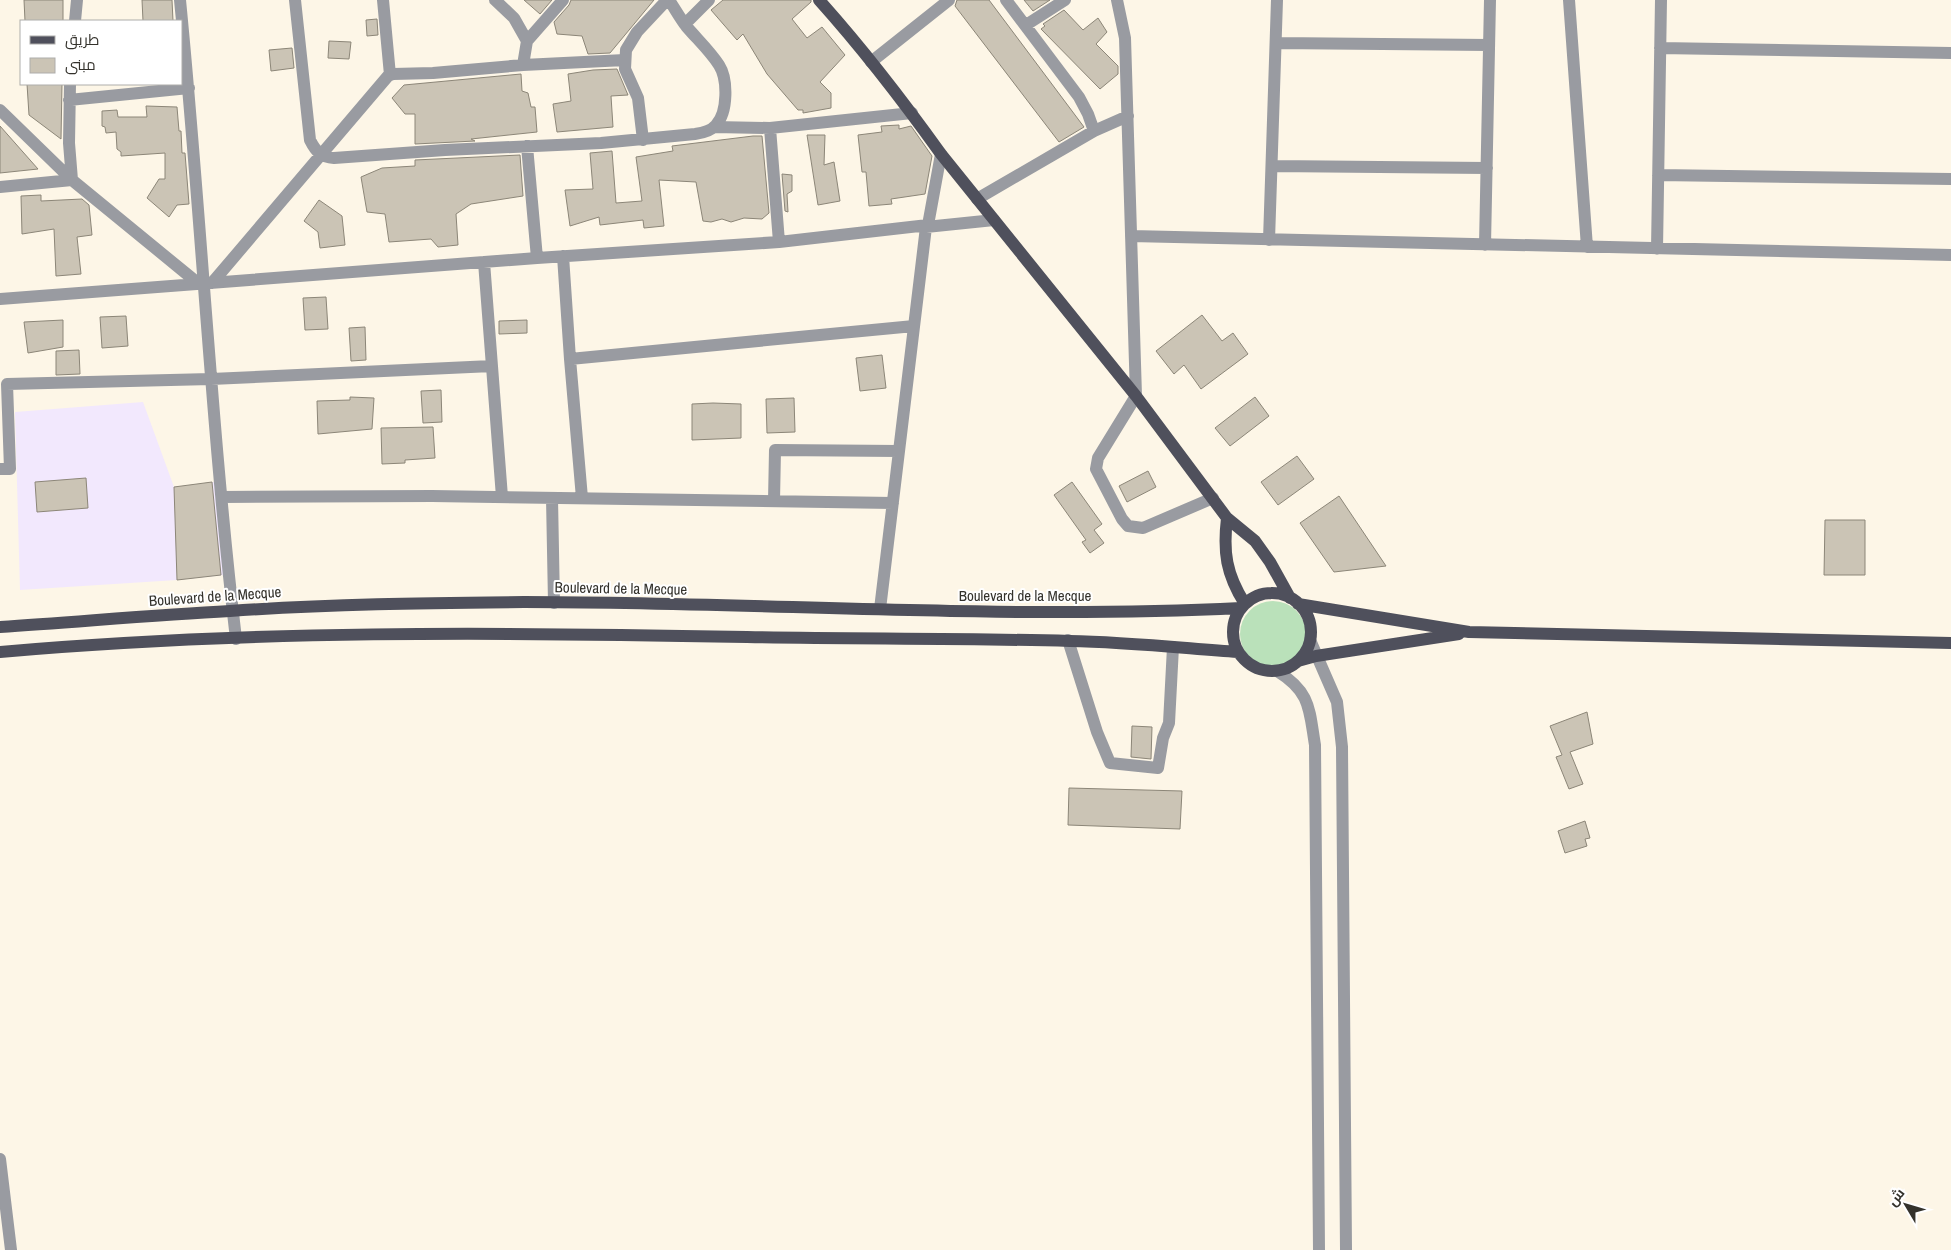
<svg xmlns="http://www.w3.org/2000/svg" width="1951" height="1250" font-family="'Archivo Narrow',Cairo,sans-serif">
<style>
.industrial{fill:#f2e8fd}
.green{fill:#bae1ba}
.building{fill:#cbc4b5;stroke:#8c8678}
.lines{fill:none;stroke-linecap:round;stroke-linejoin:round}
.minor{stroke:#999ba1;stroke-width:12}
.major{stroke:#4f505c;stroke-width:12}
.labels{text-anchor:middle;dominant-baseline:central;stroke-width:4;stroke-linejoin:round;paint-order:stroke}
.street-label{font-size:15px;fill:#34322c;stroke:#fff}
</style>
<rect width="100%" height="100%" fill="#fdf6e7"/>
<path class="industrial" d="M143,402L174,487L215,482L224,575L177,580L20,590L15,412Z"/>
<path class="green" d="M1240 634a33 33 0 1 1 66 0a33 33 0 1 1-66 0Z"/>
<path class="building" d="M24,0H63V21H25Z
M142,0H172L173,21H143Z
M524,0H552L540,14Z
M571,0H654L610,53L588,54L582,36L557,34L554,22L569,5Z
M723,0H811V2L792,19L807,38L822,27L845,55L820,82L831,93V108L803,113V110H798L767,74L743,34L737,40L711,10Z
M957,0H989L1084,127L1059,142L955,6Z
M1024,0H1050L1033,11Z
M1064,10L1083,30L1098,18L1107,32L1096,44L1118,66V74L1100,89L1041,29L1045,26L1043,24Z
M377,19L378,35L367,36L366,20Z
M329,41L351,42L349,59L328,58Z
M292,48L294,68L271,71L269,50Z
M617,69L628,95L611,96L613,127L557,132L553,104L571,101L568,74L593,70Z
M521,74L522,91L528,93L531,107H535L537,132L471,139L475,141L415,144V114H405L392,98L404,85Z
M27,84H62L61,139L29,115Z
M146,106L177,107L179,131H181L182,153H185L189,204L177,205L169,217L147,198L159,179H165V153L121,156V152L117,149L116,132L106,133L105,127L102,126V111L117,110L118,117H147Z
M899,125V129L911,126L932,156L925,194L891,199L892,204L869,206L866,172H862L858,135L882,132L881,126Z
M0,126L38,169L0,173Z
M807,135H825L824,165L834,162L840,201L818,205Z
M753,136H762L769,213L762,219L744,218L731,222L722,219L711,222L703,221L696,182L659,180L664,226L644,228L643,220L600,225L599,217L570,226L565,190L593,189L590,153L612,151L616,203L642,201L636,157L673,151L672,146Z
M520,155L523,196L471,204L456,214L458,245L438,247L431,239L389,242L385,214L367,212L361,177L382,168L415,166V160Z
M782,174L792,175V191L787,194L788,212L785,211Z
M41,195V201L82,199L89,205L92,235L77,237L81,274L56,276L54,229L22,234L21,196Z
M319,200L342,216L345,245L320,248L318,232L304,221Z
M326,297L328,329L305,330L303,298Z
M1202,315L1222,341L1233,333L1248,354L1201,389L1184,365L1174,374L1156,351Z
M126,316L128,346L102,348L100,317Z
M63,320V347L28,353L24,322Z
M527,320V333L499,334V321Z
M365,327L366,360L351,361L349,328Z
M79,350L80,374L56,375V351Z
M882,355L886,388L860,391L856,358Z
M441,390L442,422L423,423L421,391Z
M350,397L374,398L372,429L318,434L317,401L350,400Z
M1255,397L1269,416L1230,446L1215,428Z
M794,398L795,432L767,433L766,399Z
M713,403L741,404V438L692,440V404Z
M433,427L435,458L405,460V463L382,464L381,428Z
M1297,456L1314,479L1278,505L1261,482Z
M1148,471L1156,487L1127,502L1119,486Z
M86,478L88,508L37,512L35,482Z
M212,482L221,575L177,580L174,487Z
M1072,482L1102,524L1094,530L1104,543L1090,553L1082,542L1086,540L1054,495Z
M1339,496L1386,566L1334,572L1300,523Z
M1825,520H1865V575H1824Z
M1587,712L1593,744L1570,752L1583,784L1569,789L1556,757L1562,755L1550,726Z
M1132,726L1152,727L1151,759L1131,757Z
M1069,788L1182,791L1180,829L1068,825Z
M1585,821L1590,838L1585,839L1587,846L1565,853L1558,831Z"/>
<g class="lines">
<path class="minor" d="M180,0C201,213 211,426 236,639
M295,0L310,140C316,152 321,157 334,158L445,150L601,143L695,134C703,133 711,131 716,125C728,112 728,79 719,65C710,51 697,39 686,26C680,18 675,9 669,0
M383,0L390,75
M495,0L514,18L527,41L523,65
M1006,0L1079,97L1088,114L1094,131L1128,116
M1117,0L1125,38L1136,396L1098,458L1096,469L1122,519L1128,526L1143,528L1213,498
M1569,0L1587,247
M75,21L77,0
M685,24L709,0
M1026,25L1065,0
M527,41L563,0
M1276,43L1489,45
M1660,48L1951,53
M871,62L949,0
M69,100L189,88
M0,110L72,180L199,284
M714,127L770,128L912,113
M770,128L779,242
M643,140L638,98L625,69L626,50L637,32L667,0
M527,146L537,258L779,242L928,225L926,227L994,220
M1272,166L1487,168
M1658,175L1951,179
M0,187L72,180L69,143L70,84
M977,199L1094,131
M928,225L941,154
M1131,236L1951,255
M1269,240L1277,0
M1485,245L1490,0
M1657,249L1661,0
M563,256L570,359L582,498
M484,262L502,497
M212,283L388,76L393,74L433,73L523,65L625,60
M0,299L537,258
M570,359L914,326
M0,469H10L7,384L211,379L492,366
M222,497L432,496L893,503
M552,498L554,603
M774,501L775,450L899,451
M880,609L926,227
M1068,640L1097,732L1110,763L1158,768L1163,738L1169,723L1173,647
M1310,640L1337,702L1342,747L1346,1250
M1277,671C1311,692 1309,709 1315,745L1319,1250
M0,1159L11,1250"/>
<path class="major" d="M819,0C863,49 903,101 941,154L1136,396L1227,518L1255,541L1270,562L1290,598
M1227,518C1223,552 1226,574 1245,604
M1233 632a39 39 0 1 1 78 0a39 39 0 1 1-78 0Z
M1298,604L1469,632L1951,643
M0,627C77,622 154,615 230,611C328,604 426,603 524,602C763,602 1002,620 1241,608
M0,652C248,630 498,632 747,637C854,639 962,638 1070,641C1126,642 1182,648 1238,652
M1298,661L1316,656L1459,634"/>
</g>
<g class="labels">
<g class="street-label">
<text transform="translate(621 588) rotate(1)">Boulevard de la Mecque</text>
<text x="1025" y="595">Boulevard de la Mecque</text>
<text transform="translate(215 596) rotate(-4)">Boulevard de la Mecque</text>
</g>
</g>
<rect x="20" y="20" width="162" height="65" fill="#ffffff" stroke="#aeadab"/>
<rect x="30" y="36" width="25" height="8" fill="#4f505c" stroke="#aeadab"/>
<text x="65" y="45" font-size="15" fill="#34322c">طريق</text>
<rect x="30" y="58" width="25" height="15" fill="#cbc4b5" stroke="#aeadab"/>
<text x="65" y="70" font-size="15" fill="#34322c">مبنى</text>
<g transform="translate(1906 1205) rotate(308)" stroke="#ffffff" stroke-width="4" paint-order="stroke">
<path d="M0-4L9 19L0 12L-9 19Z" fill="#34322c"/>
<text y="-8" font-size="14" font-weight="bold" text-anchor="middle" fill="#34322c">ش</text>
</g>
</svg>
